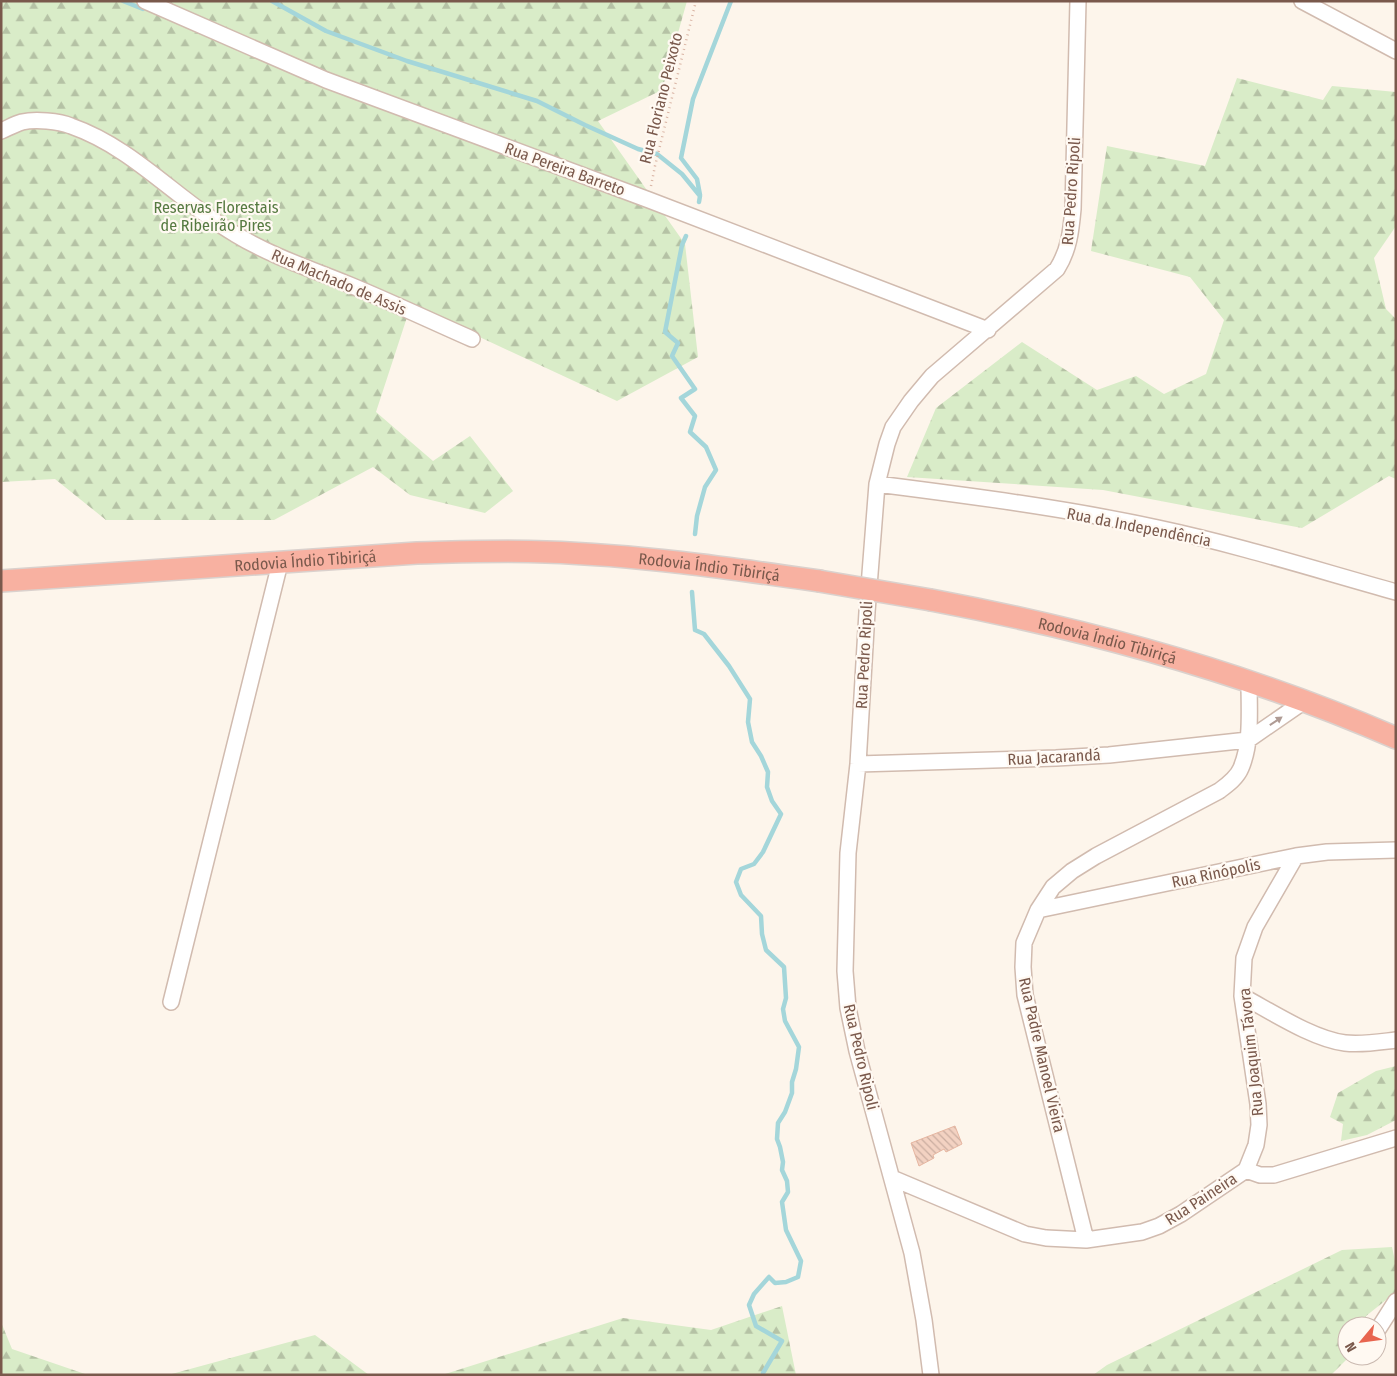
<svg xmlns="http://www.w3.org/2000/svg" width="1397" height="1376" font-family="'Fira Sans Condensed',sans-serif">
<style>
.forest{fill:url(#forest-firs)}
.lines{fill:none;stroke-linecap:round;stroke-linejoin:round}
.stream{stroke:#a4d6da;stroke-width:4.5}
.building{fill:url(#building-back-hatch);stroke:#e6b6a1}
.minor-casing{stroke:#d1bbaf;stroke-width:18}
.highway-casing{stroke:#dad1cd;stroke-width:24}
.path{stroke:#d9b4a4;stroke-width:2.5;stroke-dasharray:1 4;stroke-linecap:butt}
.minor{stroke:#fff;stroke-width:15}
.highway{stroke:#f8b1a1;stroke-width:21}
.highway-bridge-casing{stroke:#dad1cd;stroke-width:24;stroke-linecap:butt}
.highway-bridge{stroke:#f8b1a1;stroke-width:21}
.oneway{fill:#af9b94}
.labels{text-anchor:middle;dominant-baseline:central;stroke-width:4.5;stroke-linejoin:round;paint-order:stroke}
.street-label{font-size:16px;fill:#7a594c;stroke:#fff9f2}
.park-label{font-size:16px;fill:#567a41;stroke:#fff9f2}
</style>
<defs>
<pattern id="forest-firs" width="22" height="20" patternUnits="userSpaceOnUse" patternTransform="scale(1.25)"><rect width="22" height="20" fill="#d9ecc8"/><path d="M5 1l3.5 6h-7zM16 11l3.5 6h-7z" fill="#b5c2a5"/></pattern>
<pattern id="building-back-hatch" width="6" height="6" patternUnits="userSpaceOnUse" patternTransform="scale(1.25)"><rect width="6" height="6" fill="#f3d2c2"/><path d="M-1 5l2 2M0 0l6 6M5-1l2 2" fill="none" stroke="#caada0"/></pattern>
</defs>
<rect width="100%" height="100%" fill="#fdf5eb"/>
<path class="forest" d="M1,1H687L662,90L598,121L685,244L698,357L617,401L411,305L376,412L433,461L470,436L513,491L485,513L410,495L373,467L274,520H106L55,479L1,482Z
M1237,78L1323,100L1332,86L1396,92V226L1374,258L1386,309L1396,319V479L1389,476L1302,528L1103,490L907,477L936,408L1022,342L1097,390L1136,376L1164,394L1206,374L1224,320L1190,277L1091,251L1107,146L1205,166Z
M1396,1066V1120L1367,1135L1341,1141L1343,1124L1330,1117L1338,1093L1376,1071Z
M1392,1247L1396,1266V1292L1366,1316L1365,1326H1347V1356H1350L1331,1375H1093L1107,1365L1342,1250Z
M782,1306L796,1375H442L623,1318L711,1330Z
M1,1322L12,1349L88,1375H1Z
M315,1335L369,1375H168Z"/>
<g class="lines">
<path class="stream" d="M123,1L143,9
M272,1L326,31L407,61L537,101L585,125L638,149L657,154L682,174L700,196L699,202
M700,195L697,179L681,158L693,99L731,1
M686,236L682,245L665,332L678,343L672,356L695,389L681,398L695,416L690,432L706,447L716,470L705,487L697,516L695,534
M692,592L695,630L704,634L729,666L750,699L748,722L752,742L761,756L768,772L767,787L772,801L781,814L763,852L754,864L741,869L736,882L741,895L761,916L762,934L766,950L784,967L786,998L783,1009L785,1021L799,1047L796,1069L792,1082V1093L785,1112L778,1123L777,1139L780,1147L783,1162L782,1170L787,1181L788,1192L782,1202L786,1230L801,1261L798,1277L786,1282L775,1283L769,1277L754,1294L749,1305L756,1326L782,1341L763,1373L764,1375"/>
</g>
<path class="building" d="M955,1126L962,1144L946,1152L944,1149L933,1155L934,1158L919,1166L911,1143Z"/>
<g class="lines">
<g class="minor-casing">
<path id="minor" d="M145,1L326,80L649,200L988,330
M1302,1L1396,51
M1,131C8,128 15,124 22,122C35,119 59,121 71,126C134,148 178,201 235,234C271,256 311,269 350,285C391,302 431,321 472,339
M877,484C971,496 1065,508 1158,528C1238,545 1317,570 1396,592
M858,764L1056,758L1109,755L1248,740L1303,702
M1038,910L1296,856L1327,852L1396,850
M1242,996C1272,1012 1313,1039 1345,1043C1362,1045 1379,1042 1396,1040
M171,1002L280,563
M1246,1170L1256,1145L1259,1125L1258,1104L1242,996L1244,958L1255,927L1296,856
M1246,1170L1260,1175H1274L1396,1138
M892,1178L1025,1234L1046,1238L1086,1240L1142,1232L1159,1226L1181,1214L1246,1170
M1086,1240L1025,995L1023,967L1024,943L1038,910L1053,887L1072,871L1096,856L1219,791C1227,785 1237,778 1241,768C1252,742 1249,710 1249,682
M1377,1331L1396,1301
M931,1375L924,1320L912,1253L857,1051L848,1008L845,971L848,853L858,764L867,612L877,484L887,444L893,427L911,401L932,376L1057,269C1069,250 1071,231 1073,209L1078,1"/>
</g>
<g class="highway-casing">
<g id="highway">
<path id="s1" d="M1,581L417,553C460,552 503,550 546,552C638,555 728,568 819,581"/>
<path id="s2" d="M931,600C1091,630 1247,673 1396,738"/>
</g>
</g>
<path class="path" d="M651,186L655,166L696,1"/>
<use href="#minor" class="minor"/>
<use href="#highway" class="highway"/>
<g class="highway-bridge-casing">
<path id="highway-bridge" d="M819,581L931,600"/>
</g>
<use href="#highway-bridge" class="highway-bridge"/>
</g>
<defs><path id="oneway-solid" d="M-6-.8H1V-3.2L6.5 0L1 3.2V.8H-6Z" transform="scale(1.25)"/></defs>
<use class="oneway" href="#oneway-solid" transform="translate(1276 721) rotate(-34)"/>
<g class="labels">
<g class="street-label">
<text transform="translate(661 98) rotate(-76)">Rua Floriano Peixoto</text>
<text transform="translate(565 169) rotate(20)">Rua Pereira Barreto</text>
<text transform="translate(1071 191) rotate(-86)">Rua Pedro Ripoli</text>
<text transform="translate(339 282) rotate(23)">Rua Machado de Assis</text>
<text transform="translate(1139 527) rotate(11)">Rua da Independência</text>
<text stroke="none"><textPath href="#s1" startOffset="305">Rodovia Índio Tibiriçá</textPath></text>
<text stroke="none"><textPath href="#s1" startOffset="710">Rodovia Índio Tibiriçá</textPath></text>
<text stroke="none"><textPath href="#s2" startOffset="181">Rodovia Índio Tibiriçá</textPath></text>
<text transform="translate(864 655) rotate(-87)">Rua Pedro Ripoli</text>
<text transform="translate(1054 757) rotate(-3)">Rua Jacarandá</text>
<text transform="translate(1216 873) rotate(-12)">Rua Rinópolis</text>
<text transform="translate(1251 1052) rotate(-96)">Rua Joaquim Távora</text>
<text transform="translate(1042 1055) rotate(77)">Rua Padre Manoel Vieira</text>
<text transform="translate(861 1057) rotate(77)">Rua Pedro Ripoli</text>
<text transform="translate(1201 1199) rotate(-33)">Rua Paineira</text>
</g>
<g class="park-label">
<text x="216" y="207">Reservas Florestais<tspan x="216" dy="18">de Ribeirão Pires</tspan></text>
</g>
</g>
<rect width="1397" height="1376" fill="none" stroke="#7a594c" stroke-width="5"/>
<g transform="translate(1362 1341) rotate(241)"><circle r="24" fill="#fff9f2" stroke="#cab9b0"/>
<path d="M0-4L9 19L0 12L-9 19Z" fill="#e8654f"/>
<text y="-8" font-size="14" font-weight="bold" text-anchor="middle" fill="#7a594c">N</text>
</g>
</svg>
